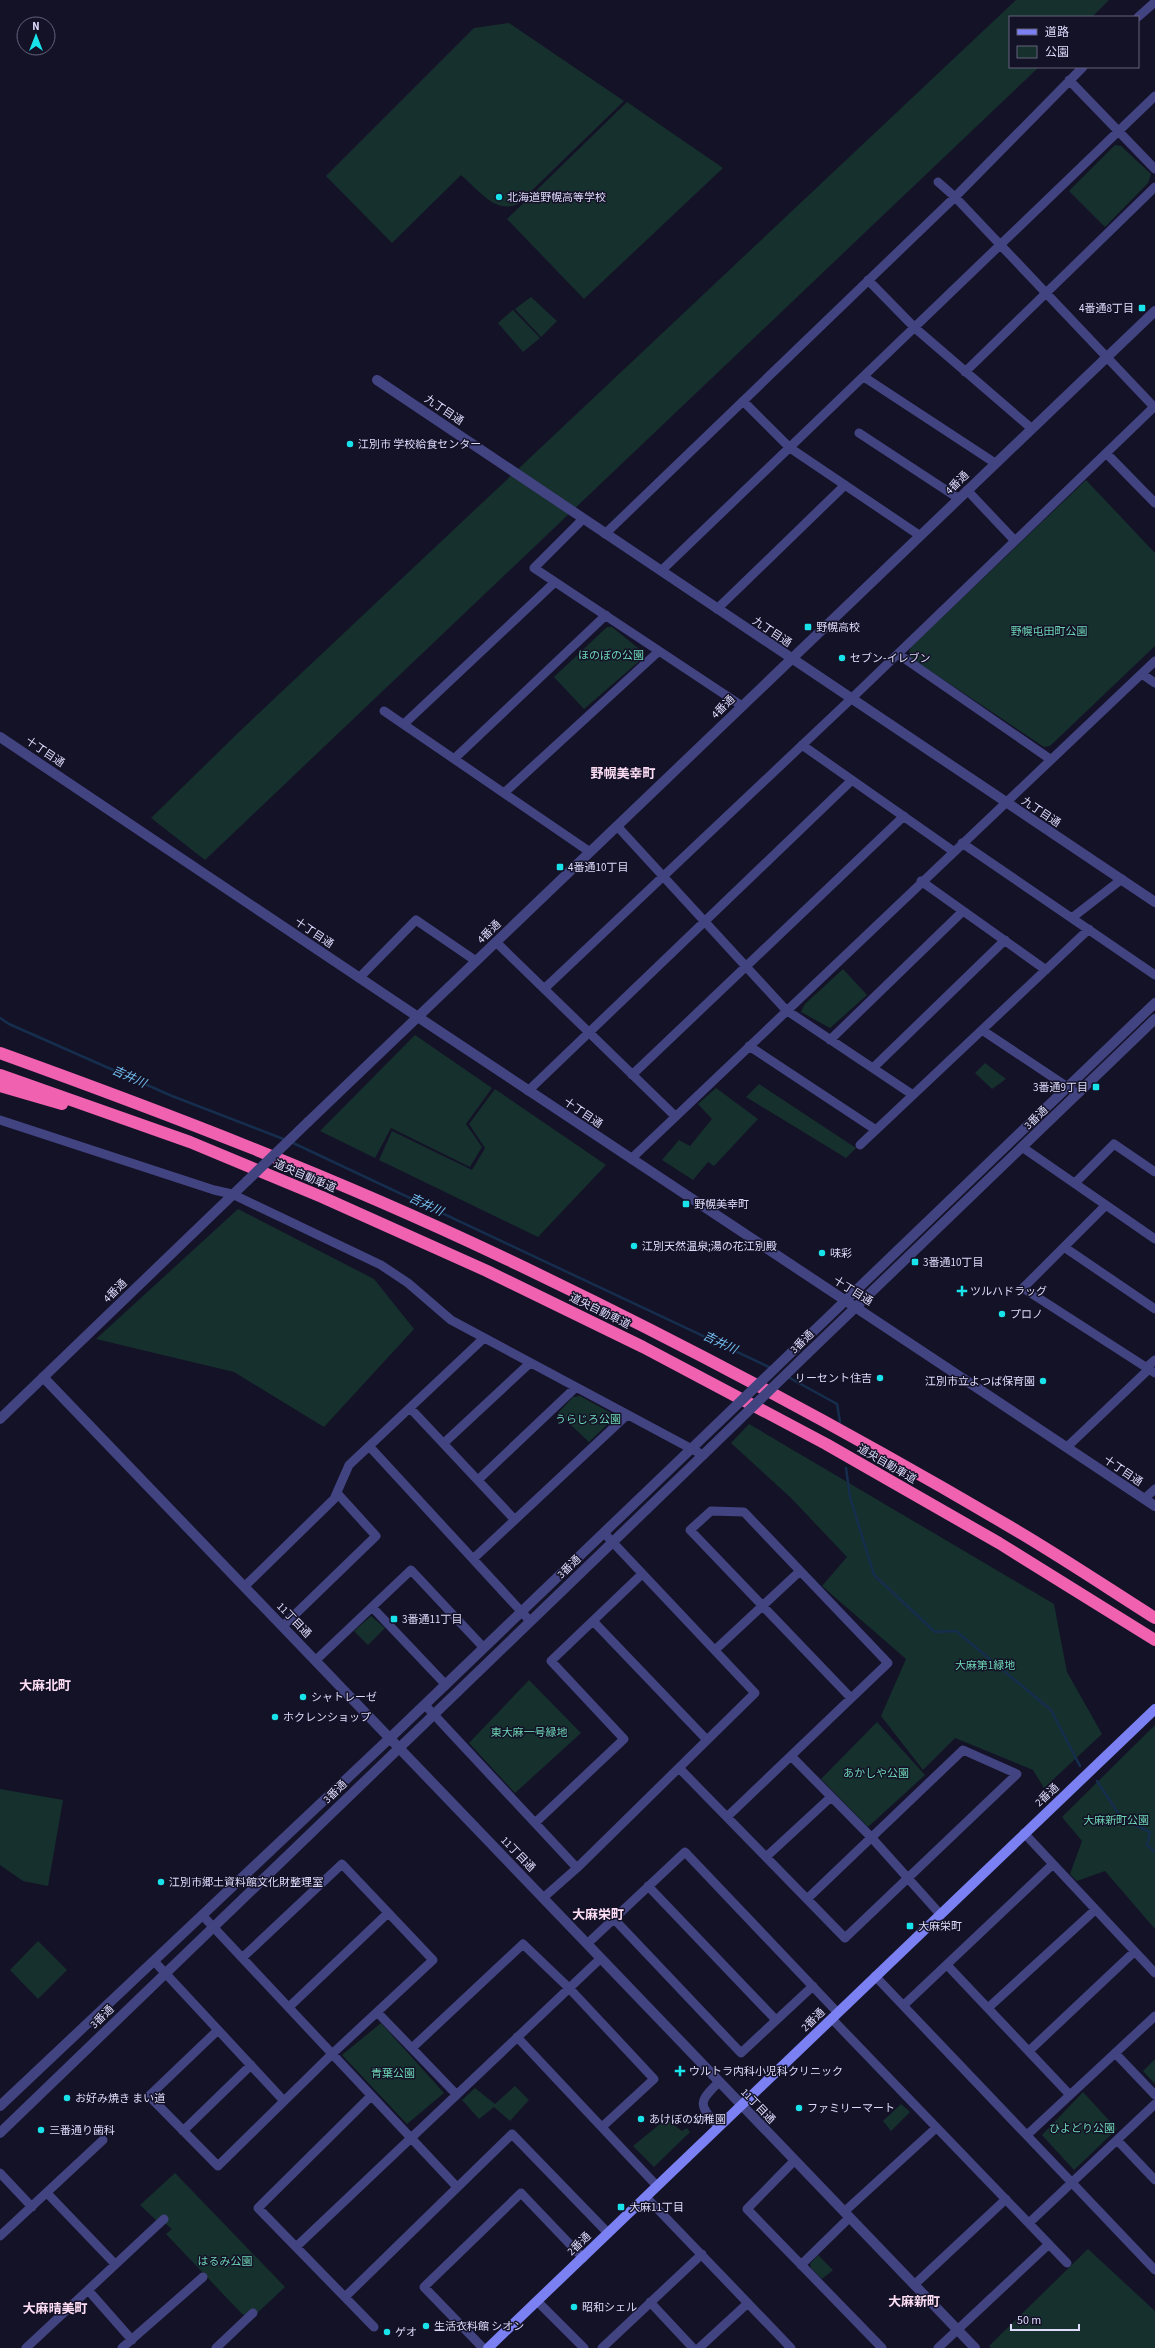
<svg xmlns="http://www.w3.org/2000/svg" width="1155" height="2348" font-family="'Source Sans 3','Noto Sans JP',sans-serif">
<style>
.green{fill:#16302d}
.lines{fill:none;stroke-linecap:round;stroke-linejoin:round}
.stream{stroke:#162e4d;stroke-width:2.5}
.minor{stroke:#424381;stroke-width:9}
.tertiary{stroke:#424381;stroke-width:10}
.secondary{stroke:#7b80f3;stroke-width:10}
.motorway{stroke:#f061b0;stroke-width:12}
.tertiary-bridge{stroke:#424381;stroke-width:10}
.poi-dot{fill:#19e3ea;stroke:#141227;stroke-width:1.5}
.labels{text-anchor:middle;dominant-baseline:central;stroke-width:3;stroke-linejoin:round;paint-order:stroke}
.poi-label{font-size:11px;fill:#dddbfc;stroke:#141227;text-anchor:start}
.street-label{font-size:11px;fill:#dddbfc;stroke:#141227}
.park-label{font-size:11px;fill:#6dd6b5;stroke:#141227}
.water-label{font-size:12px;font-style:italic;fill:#73c0f2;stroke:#141227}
.quarter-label{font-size:13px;font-weight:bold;fill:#fcddf3;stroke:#141227}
</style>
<rect width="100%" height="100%" fill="#141227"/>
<path class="green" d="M1016,0H1109L1092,17H1010V67H1039L205,860L151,818L239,732Z
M509,23L624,101L518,204C495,215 477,188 461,175L392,243L326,176L474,28Z
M627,102L723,168L584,299L507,219Z
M1115,145L1121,146L1151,174L1148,183L1105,227L1069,191Z
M531,297L557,321L541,337L515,309Z
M513,310L540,338L523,352L498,323Z
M1086,480L1155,553V646L1050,746L1044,747L908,656L911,647Z
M607,627H612L643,652V658L584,709L554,677Z
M843,969L867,995L830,1028L801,1012L805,1004Z
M415,1035L492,1088L466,1124L482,1147L470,1167L391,1128L375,1158L320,1131Z
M985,1063L1006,1079L992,1089L975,1073Z
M759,1084L856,1148L846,1158L746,1097Z
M716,1088L758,1119L714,1166L708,1162L693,1180L662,1160L679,1140L690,1146L712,1119L698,1104Z
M495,1089L606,1165L538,1237L379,1160L392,1131L472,1170L485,1148L469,1124Z
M238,1209L374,1279L414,1329L324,1427L234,1372L96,1339Z
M580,1396L613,1414L612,1420L589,1442L558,1413L573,1397Z
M749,1424L1054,1604L1067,1672L1102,1734L1044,1788L1033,1770L955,1738L923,1770L881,1716L906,1659L822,1586L847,1557L791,1498L731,1443Z
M371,1616L385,1628L368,1645L354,1631Z
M529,1680L581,1733L515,1793L469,1743Z
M877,1722L925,1775L868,1827L821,1779Z
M1155,1725V1929L1105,1871L1077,1881L1070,1874L1082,1841L1062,1817Z
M0,1789L63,1800L48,1886L23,1881L0,1865Z
M38,1941L67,1970L38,1999L10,1970Z
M381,2023L444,2093L407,2124L342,2055Z
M1155,2059V2084L1143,2071Z
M515,2086L529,2100L510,2121L494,2107L479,2119L462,2100L475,2088L495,2104Z
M1083,2092L1117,2129L1074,2170L1042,2135Z
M901,2104L910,2112L891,2131L883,2121Z
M666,2119L682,2131L687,2128L690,2132L654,2167L633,2146Z
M175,2173L285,2287L253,2317L242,2314L166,2234L172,2229L166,2224L159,2223L140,2205Z
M1088,2249L1155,2311V2348H991L989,2346Z
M818,2255L833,2270L822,2279L811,2268L810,2264Z"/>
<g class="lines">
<path class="stream" d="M0,1018L9,1024L172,1096L286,1140
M291,1142L771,1368
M788,1377L837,1404L840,1422
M846,1468L850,1497L874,1575L935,1632L956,1631L1051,1710L1080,1766
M1097,1781L1122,1819L1150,1832L1147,1845L1155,1852"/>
<path class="minor" d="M1138,17L1155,2
M1069,80L1155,169
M938,182L955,197L1155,408
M868,280L915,328L1031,428
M965,372L1155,187
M864,377L995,463
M743,401L790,448L919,535
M859,433L958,498
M1106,453L1155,503
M967,490L1015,541
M583,519L534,568L742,706
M605,534L955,197L1083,67
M661,571L1155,96
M717,609L845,485
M898,654L1050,759
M1142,674L1155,683
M384,711L590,852
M404,724L555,582
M802,745L953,851
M454,759L606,615
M504,793L659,651
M617,826L786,1010L913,1095
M962,843L1155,975
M921,881L1046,970
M1073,917L1122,879
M496,942L675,1116
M359,978L416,920L476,961
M544,989L851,699L1155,406
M982,1030L1072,1090
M830,1040L963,911
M749,1046L876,1130
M873,1068L1005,940
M632,1075L904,816
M528,1091L852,780
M0,1120L214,1190L232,1194L381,1265L408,1283L451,1320L703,1455
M860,1145L1089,929
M1022,1147L1155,1239
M631,1159L1155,661
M1075,1183L1114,1144L1155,1172
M1106,1205L1023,1288L1155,1373
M1064,1247L1155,1309
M1147,1367L1155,1360
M410,1408L515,1520
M444,1443L530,1363
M369,1446L530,1621
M1067,1447L1149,1369
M478,1480L575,1388
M1144,1499L1155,1489
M473,1559L627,1415
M245,1586L334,1499L349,1465L484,1338
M372,1607L446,1685
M593,1621L707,1740
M283,1626L376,1536L337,1493
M715,1650L800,1571
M316,1660L411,1570L484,1648
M425,1705L577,1868
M791,1756L871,1837L940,1914
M679,1768C734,1824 789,1881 845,1938L1017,1774L963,1750L807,1899
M727,1817L888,1663L744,1512L711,1511L690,1530L851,1698
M535,1823L624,1739L551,1661L642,1574
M1024,1833L1155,1973
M766,1857L831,1797
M648,1886L776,2020
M543,1898L577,1868L755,1693L604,1533
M202,1915L457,2187
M614,1919L741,2053L813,1986
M587,1944L685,1852L838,2013
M154,1961L284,2101
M947,1965L1070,2095
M875,1976L1155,2270
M904,2005L1052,1865
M289,2007L388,1913
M988,2008L1095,1910
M377,2012L456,2094
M832,2019L1067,2263
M218,2030L149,2096L218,2166L332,2054L433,1960L342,1864L242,1958
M517,2037L657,2186
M412,2048L523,1944L569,1988L654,2079L602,2127
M1029,2051L1134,1952
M1115,2053L1155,2095
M719,2082C696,2104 700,2105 719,2127
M371,2096L258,2208L374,2327
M183,2131L251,2065
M1027,2135L1155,2016
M1117,2140L1155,2180
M794,2161L747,2209L882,2348
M0,2173L32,2207
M47,2193L115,2264
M646,2197L791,2348
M844,2212L936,2128
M1029,2223L1155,2104
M0,2236L103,2140
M296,2247L601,1958
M801,2265L849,2218
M914,2285L1006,2199
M88,2290L132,2340
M345,2297L512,2134L608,2233
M537,2301L584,2348
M650,2302L693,2348
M26,2348L164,2219
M122,2348L203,2277
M216,2348L253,2313
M483,2348L424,2287L521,2193L583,2258
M602,2348L702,2254
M699,2348L748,2303
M938,2348L1049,2244"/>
<path class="tertiary" d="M377,380L1155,902
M0,737L430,1025L1155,1506
M308,1122L1155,311
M795,1349L1155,1003
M807,1354L1155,1019
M43,1377L975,2348
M0,1419L247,1181
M0,2106L391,1737L691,1449
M0,2133L703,1455"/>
<path class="secondary" d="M488,2348L1155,1709"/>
<path class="motorway" d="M0,1053C169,1114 336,1178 498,1255C671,1337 842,1428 1007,1525C1057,1554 1106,1587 1155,1618
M0,1075L190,1142L322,1197L487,1271L643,1347L826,1444L999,1543L1155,1640
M0,1086L62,1104"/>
<path class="tertiary-bridge" d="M247,1181L308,1122
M691,1449L795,1349
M703,1455L807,1354"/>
</g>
<g class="poi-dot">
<circle cx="499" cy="197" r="4"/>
<rect x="1138" y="304" width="8" height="8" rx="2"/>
<circle cx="350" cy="444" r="4"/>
<rect x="804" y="623" width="8" height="8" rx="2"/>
<circle cx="842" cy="658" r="4"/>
<rect x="556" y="863" width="8" height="8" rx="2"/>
<rect x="1092" y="1083" width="8" height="8" rx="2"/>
<rect x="682" y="1200" width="8" height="8" rx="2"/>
<circle cx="634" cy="1246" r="4"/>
<circle cx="822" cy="1253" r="4"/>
<rect x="911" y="1258" width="8" height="8" rx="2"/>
<path d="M960 1285h4v4h4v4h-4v4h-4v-4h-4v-4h4z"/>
<circle cx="1002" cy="1314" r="4"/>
<circle cx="880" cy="1378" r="4"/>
<circle cx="1043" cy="1381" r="4"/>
<rect x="390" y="1615" width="8" height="8" rx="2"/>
<circle cx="303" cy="1697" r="4"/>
<circle cx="275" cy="1717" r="4"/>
<circle cx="161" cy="1882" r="4"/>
<rect x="906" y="1922" width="8" height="8" rx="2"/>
<path d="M678 2065h4v4h4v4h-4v4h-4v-4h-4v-4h4z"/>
<circle cx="67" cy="2098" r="4"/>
<circle cx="799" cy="2108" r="4"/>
<circle cx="641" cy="2119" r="4"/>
<circle cx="41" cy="2130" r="4"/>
<rect x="617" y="2203" width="8" height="8" rx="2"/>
<circle cx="574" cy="2307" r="4"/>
<circle cx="426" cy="2326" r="4"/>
<circle cx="387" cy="2332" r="4"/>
</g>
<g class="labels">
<g class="poi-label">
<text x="507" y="197">北海道野幌高等学校</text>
<text x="1134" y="308" text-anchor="end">4番通8丁目</text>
<text x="358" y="444">江別市 学校給食センター</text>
<text x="816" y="627">野幌高校</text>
<text x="850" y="658">セブン-イレブン</text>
<text x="568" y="867">4番通10丁目</text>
<text x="1088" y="1087" text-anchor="end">3番通9丁目</text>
<text x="694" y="1204">野幌美幸町</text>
<text x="642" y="1246">江別天然温泉;湯の花江別殿</text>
<text x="830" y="1253">味彩</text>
<text x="923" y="1262">3番通10丁目</text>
<text x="970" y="1291">ツルハドラッグ</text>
<text x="1010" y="1314">プロノ</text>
<text x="872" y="1378" text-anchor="end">リーセント住吉</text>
<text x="1035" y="1381" text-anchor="end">江別市立よつば保育園</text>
<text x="402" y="1619">3番通11丁目</text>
<text x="311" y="1697">シャトレーゼ</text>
<text x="283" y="1717">ホクレンショップ</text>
<text x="169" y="1882">江別市郷土資料館文化財整理室</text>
<text x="918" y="1926">大麻栄町</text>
<text x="689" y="2071">ウルトラ内科小児科クリニック</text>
<text x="75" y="2098">お好み焼き まい道</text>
<text x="807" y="2108">ファミリーマート</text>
<text x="649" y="2119">あけぼの幼稚園</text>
<text x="49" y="2130">三番通り歯科</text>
<text x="629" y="2207">大麻11丁目</text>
<text x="582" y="2307">昭和シェル</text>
<text x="434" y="2326">生活衣料館 シオン</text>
<text x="395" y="2332">ゲオ</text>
</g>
<g class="street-label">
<text transform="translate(444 410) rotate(34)">九丁目通</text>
<text transform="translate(957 483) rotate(-44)">4番通</text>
<text transform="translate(772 632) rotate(34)">九丁目通</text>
<text transform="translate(723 707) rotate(-44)">4番通</text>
<text transform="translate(45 752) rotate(34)">十丁目通</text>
<text transform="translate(1041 812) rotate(34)">九丁目通</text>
<text transform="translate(489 932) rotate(-44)">4番通</text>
<text transform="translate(314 933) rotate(34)">十丁目通</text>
<text transform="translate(583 1113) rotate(34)">十丁目通</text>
<text transform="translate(1036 1118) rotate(-44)">3番通</text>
<text transform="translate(305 1176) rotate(23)">道央自動車道</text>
<text transform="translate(115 1291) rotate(-44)">4番通</text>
<text transform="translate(853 1291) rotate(32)">十丁目通</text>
<text transform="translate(600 1311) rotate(26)">道央自動車道</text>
<text transform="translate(802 1342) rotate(-44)">3番通</text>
<text transform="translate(887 1464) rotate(30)">道央自動車道</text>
<text transform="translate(1123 1471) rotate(34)">十丁目通</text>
<text transform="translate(569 1567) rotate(-44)">3番通</text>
<text transform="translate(294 1620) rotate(46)">11丁目通</text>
<text transform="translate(335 1792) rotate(-44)">3番通</text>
<text transform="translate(1047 1795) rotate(-43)">2番通</text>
<text transform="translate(518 1854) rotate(46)">11丁目通</text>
<text transform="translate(102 2017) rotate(-44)">3番通</text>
<text transform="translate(813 2020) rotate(-44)">2番通</text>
<text transform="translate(758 2106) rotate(46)">11丁目通</text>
<text transform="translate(579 2244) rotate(-44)">2番通</text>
</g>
<g class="park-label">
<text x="1049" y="631">野幌屯田町公園</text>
<text x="611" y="655">ほのぼの公園</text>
<text x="588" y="1419">うらじろ公園</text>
<text x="985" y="1665">大麻第1緑地</text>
<text x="529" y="1732">東大麻一号緑地</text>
<text x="876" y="1773">あかしや公園</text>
<text x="1116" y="1820">大麻新町公園</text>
<text x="393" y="2073">青葉公園</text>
<text x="1082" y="2128">ひよどり公園</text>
<text x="225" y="2261">はるみ公園</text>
</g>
<g class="water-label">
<text transform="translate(129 1077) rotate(24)">吉井川</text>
<text transform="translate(426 1205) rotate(25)">吉井川</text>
<text transform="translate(720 1343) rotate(25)">吉井川</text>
</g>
<g class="quarter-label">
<text x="623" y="774">野幌美幸町</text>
<text x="45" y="1686">大麻北町</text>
<text x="598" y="1915">大麻栄町</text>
<text x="914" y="2302">大麻新町</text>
<text x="55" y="2309">大麻晴美町</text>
</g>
</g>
<rect x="1009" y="16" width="130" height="52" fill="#141227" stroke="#64627c"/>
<rect x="1017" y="29" width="20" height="6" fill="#7b80f3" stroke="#64627c"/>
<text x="1045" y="36" font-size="12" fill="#dddbfc">道路</text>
<rect x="1017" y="46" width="20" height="12" fill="#16302d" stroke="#64627c"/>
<text x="1045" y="56" font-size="12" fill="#dddbfc">公園</text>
<g transform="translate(36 36)"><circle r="19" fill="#141227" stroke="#64627c"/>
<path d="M0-3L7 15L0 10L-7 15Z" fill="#19e3ea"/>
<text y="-6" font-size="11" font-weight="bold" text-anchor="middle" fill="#dddbfc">N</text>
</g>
<path d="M1011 2324v6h68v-6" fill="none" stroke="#dddbfc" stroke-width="2"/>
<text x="1017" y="2324" font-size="12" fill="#dddbfc" stroke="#141227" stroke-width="3" paint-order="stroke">50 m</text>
</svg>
